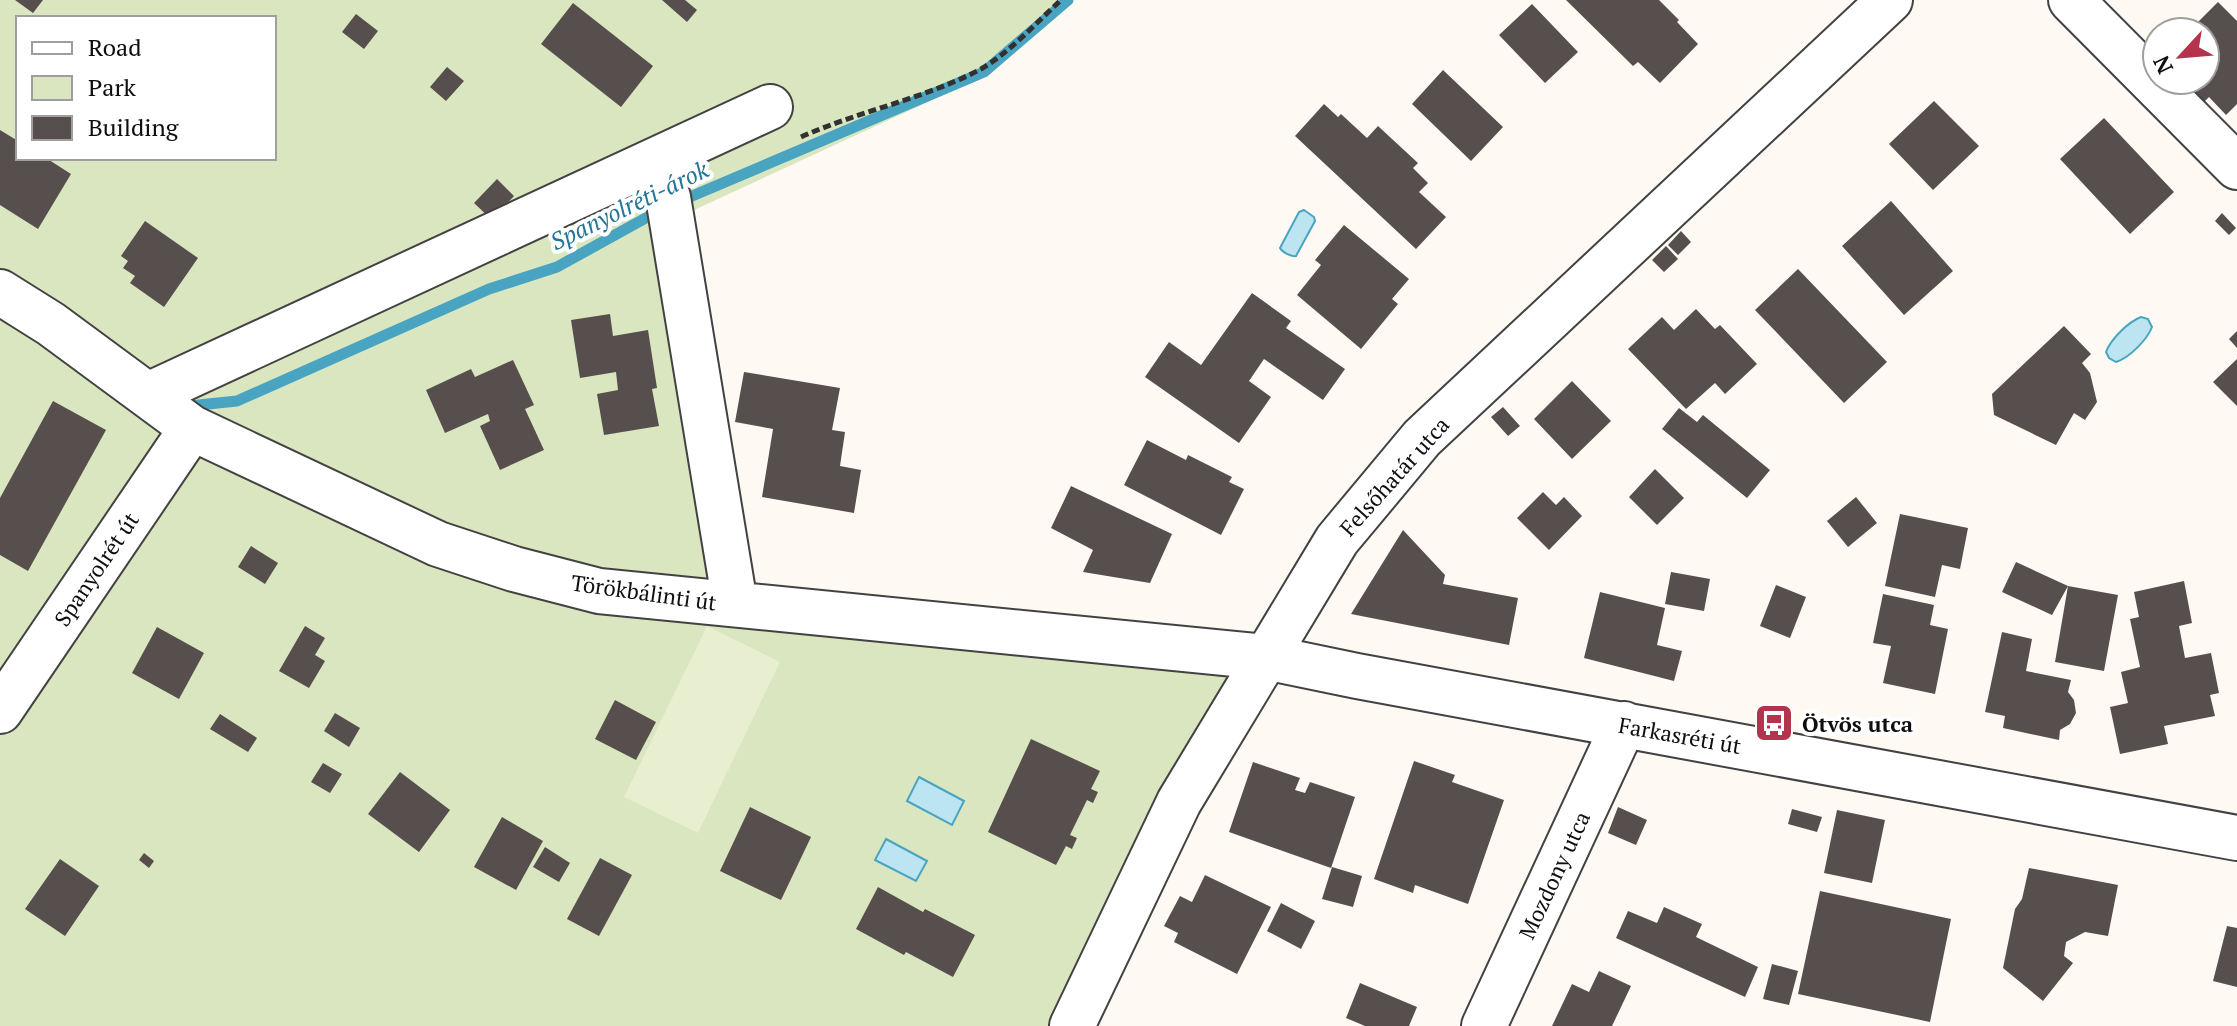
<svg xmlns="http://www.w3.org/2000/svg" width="2237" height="1026" font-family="'PT Serif',serif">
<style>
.green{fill:#d9e6bf;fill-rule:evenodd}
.pitch{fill:#e8eed0}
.water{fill:#bce5f1;stroke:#49a4c2;stroke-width:2}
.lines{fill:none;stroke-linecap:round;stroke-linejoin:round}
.stream{stroke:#49a4c2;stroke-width:11}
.building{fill:#574f4d}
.minor-casing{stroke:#424242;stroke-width:48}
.path{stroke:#313131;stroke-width:5;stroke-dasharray:8 4;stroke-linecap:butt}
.minor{stroke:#fff;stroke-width:44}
.labels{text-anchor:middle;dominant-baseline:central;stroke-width:8;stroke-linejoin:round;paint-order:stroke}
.street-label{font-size:22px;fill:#0f0f0f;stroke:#fff}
.poi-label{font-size:22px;font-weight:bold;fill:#0f0f0f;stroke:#fff;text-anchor:start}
.water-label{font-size:24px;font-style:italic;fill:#237697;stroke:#fff}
</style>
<rect width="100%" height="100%" fill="#fefaf3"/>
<path class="green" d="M0,0H1060L980,78L681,216L737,584L1265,657L1072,1026H0ZM18,18H274V158H18Z"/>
<path class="pitch" d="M707,626L780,662L698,833L624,797Z"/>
<path class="water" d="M1304,210L1314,217L1315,221L1296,256C1291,257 1282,252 1280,248L1299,212Z
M2141,317L2148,319L2152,327C2147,340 2129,358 2116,362L2109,358L2106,352C2111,339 2128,322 2141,317Z
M919,777L964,801L952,825L907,801Z
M886,839L927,861L916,881L875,860Z"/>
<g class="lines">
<path class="stream" d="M678,202L984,72L1068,0
M189,406L237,401L489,289L557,267L662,209"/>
</g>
<path class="building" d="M15,0H43L33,13Z
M662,0H685L697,10L687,22Z
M1566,0H1659L1679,20L1677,22L1698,44L1660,83L1638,62L1633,66Z
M2218,2L2237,21V104L2226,115L2209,97L2199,107L2177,85L2183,80H2205V32H2188Z
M573,3L653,66L621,107L541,44Z
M1532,4L1578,52L1545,83L1499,35Z
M356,14L378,31L364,49L342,32Z
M447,67L464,81L446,101L430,87Z
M1443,70L1503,127L1471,161L1412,104Z
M1934,101L1979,146L1933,190L1889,144Z
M1324,104L1338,117L1341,114L1367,138L1378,126L1418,163L1413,168L1428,183L1419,192L1446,217L1416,249L1295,136Z
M2104,118L2174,192L2130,234L2060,159Z
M0,130L18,141V158H46L71,174L38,229L0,205Z
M497,179L514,196L492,220L474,203Z
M1891,201L1953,271L1904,315L1842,246Z
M2222,213L2236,228L2229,235L2215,221Z
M145,221L198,258L164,307L130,283L135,276L123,268L128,261L121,256Z
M1344,225L1409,279L1392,299L1398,304L1361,349L1297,295L1321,265L1315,260Z
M1681,231L1691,242L1678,255L1668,245Z
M1666,246L1678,259L1664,272L1652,260Z
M1798,269L1887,362L1844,403L1755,310Z
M1252,293L1291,321L1286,328L1345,369L1323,400L1264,359L1249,381L1271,397L1239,443L1145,377L1169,342L1201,365Z
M1696,309L1715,329L1720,325L1757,364L1725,394L1715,383L1686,409L1628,349L1662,317L1674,330Z
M610,314L613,336L648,330L657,388L652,389L659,426L604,435L597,394L618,390L616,372L580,378L571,320Z
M2064,326L2091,354L2082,363L2090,373L2097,402L2085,420L2074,413L2056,445L1994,415L1992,394Z
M2237,331V348L2229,339Z
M2237,359V406L2213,382Z
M513,360L534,405L525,409L544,450L500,470L480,426L490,421L488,414L445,433L426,390L471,369L475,377Z
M744,372L840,388L832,430L845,432L840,466L861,470L854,513L762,497L773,429L735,422Z
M1572,381L1611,421L1572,459L1534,419Z
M53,401L106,430L28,571L0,555V498Z
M1503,407L1520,426L1508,436L1491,417Z
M1679,408L1697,422L1703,415L1770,470L1747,498L1662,429Z
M1147,440L1186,460L1188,455L1232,477L1229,482L1244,489L1221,535L1124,485Z
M1655,469L1684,498L1657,525L1629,497Z
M1071,486L1172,534L1150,583L1083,572L1093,550L1051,528Z
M1543,492L1556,505L1564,497L1582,516L1549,550L1517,518Z
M1856,497L1877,523L1848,547L1827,521Z
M1900,514L1968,528L1960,569L1942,565L1935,597L1885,586Z
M1403,530L1445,575L1443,584L1518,598L1509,645L1351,614Z
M251,546L278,563L265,584L238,567Z
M2016,562L2068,586L2118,595L2104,671L2055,662L2068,586L2052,615L2002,592Z
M1671,572L1710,579L1704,611L1665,604Z
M2184,581L2192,623L2179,626L2185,658L2211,653L2219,693L2210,695L2215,716L2164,726L2168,744L2120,754L2110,707L2128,703L2121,672L2140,667L2130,619L2139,617L2134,592Z
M1776,585L1806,597L1790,638L1760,626Z
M1600,592L1665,608L1657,645L1682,651L1674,681L1584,658Z
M1883,594L1934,605L1930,625L1948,629L1935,694L1883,683L1891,646L1873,643Z
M305,626L325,638L315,655L325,661L309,688L279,671Z
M157,627L204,653L179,699L132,673Z
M2002,632L2032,639L2026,671L2071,680L2068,692L2074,700L2076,713L2070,724L2060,730L2059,740L2003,728L2005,716L1985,712Z
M615,700L656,722L636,760L595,739Z
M335,713L360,728L349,747L324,731Z
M220,714L257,738L248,752L210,729Z
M1031,739L1100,771L1091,789L1098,792L1093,803L1087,800L1070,835L1077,838L1072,849L1066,846L1056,865L988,832Z
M1414,761L1455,775L1452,782L1504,800L1468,904L1415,885L1413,893L1374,879Z
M1253,762L1300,778L1295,790L1305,793L1310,782L1355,797L1331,868L1229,832Z
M323,763L342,774L330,793L311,782Z
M400,772L450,810L419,852L368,814Z
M750,807L811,837L781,900L720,871Z
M1618,807L1647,820L1636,845L1608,833Z
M1792,809L1822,817L1817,832L1788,824Z
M1837,810L1885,820L1872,883L1824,873Z
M502,817L543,841L516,890L474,867Z
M545,847L570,863L559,882L533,867Z
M144,853L154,861L149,868L139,860Z
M600,858L632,875L599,936L567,919Z
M60,859L99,886L65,936L25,909Z
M1332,867L1362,876L1353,907L1322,899Z
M2029,868L2118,885L2108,936L2085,932L2066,942L2064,956L2073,963L2043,1001L2003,968L2015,909L2022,899Z
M1205,875L1271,907L1237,974L1174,942L1178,933L1164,926L1180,896L1192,902Z
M878,887L923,912L925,909L975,935L953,977L906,952L904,955L856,929Z
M1820,891L1951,919L1930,1022L1798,994Z
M1281,903L1315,921L1301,949L1267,931Z
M1664,907L1702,924L1696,937L1758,967L1745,997L1616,938L1628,911L1657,923Z
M2227,926L2237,928V987L2213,981Z
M1772,964L1798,971L1789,1005L1763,999Z
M1599,971L1631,986L1612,1026H1552L1572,984L1589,992Z
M1360,983L1417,1007L1409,1026H1365L1346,1018Z"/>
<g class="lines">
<g class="minor-casing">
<path id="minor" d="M2071,0L2237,167
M668,197L735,604
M0,292L51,324L192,428L438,544L514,569L599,591L1265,657L1357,676L2237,838
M148,395L770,107
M0,711L192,428
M1072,1026L1179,802L1337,540L1422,438L1890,0
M1484,1026L1624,724"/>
</g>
<path class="path" d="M801,137C859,111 924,99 981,69C1009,53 1037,22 1061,0"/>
<use href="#minor" class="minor"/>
</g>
<defs>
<g id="bus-square" transform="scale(2)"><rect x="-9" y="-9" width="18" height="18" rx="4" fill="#b4334d" stroke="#fff"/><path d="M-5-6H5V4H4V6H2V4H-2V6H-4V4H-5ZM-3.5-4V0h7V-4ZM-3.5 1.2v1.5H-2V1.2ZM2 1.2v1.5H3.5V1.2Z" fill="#fff"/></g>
</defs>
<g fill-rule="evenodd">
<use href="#bus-square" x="1774" y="723"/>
</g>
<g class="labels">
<g class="street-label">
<text transform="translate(1394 476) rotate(-48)">Felsőhatár utca</text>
<text transform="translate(96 569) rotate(-56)">Spanyolrét út</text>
<text transform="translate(644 592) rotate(8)">Törökbálinti út</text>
<text transform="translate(1680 735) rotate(10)">Farkasréti út</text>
<text transform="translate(1554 875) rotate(-65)">Mozdony utca</text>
</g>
<g class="poi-label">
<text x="1802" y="723">Ötvös utca</text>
</g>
<g class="water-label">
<text transform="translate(629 205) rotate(-26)">Spanyolréti-árok</text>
</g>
</g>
<rect x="16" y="16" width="260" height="144" fill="#ffffff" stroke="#9f9f9f" stroke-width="2"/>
<rect x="32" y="42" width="40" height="12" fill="#ffffff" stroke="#9f9f9f" stroke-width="2"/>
<text x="88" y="56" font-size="24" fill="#0f0f0f">Road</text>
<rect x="32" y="76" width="40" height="24" fill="#d9e6bf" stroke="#9f9f9f" stroke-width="2"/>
<text x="88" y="96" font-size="24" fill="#0f0f0f">Park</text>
<rect x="32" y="116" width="40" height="24" fill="#574f4d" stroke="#9f9f9f" stroke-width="2"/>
<text x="88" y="136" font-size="24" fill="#0f0f0f">Building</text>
<g transform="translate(2181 56) rotate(244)"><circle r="38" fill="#ffffff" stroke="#9f9f9f" stroke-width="2"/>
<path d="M0-6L14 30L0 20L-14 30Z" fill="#b4334d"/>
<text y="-12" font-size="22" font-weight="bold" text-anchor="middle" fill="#0f0f0f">N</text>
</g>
</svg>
